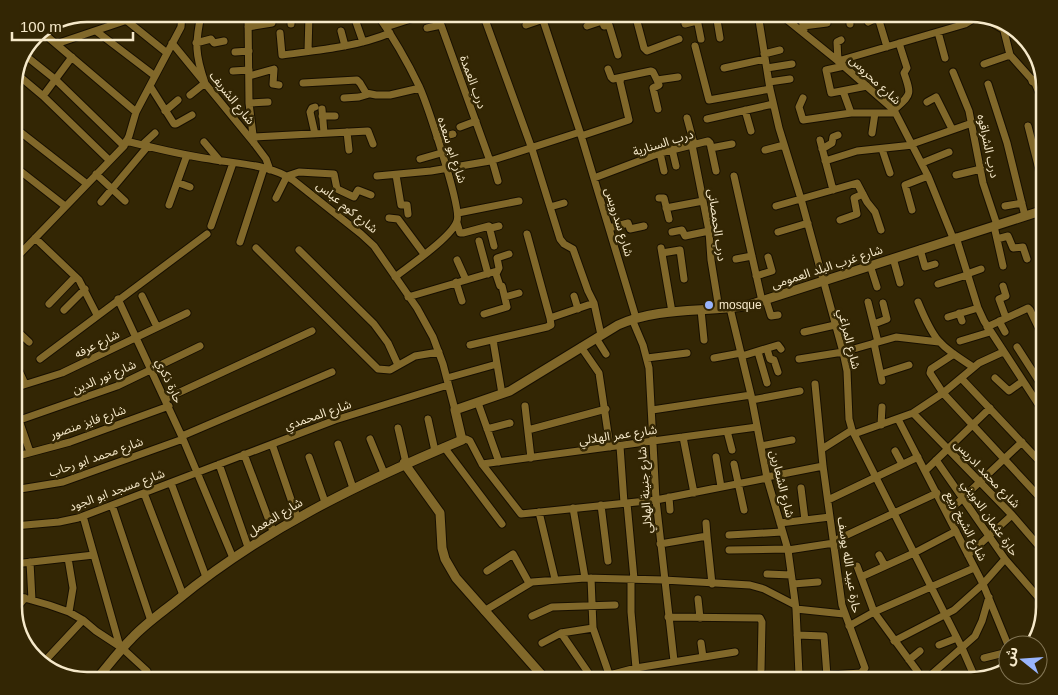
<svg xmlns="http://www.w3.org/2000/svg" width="1058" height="695" font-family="Arial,'Noto Sans Arabic',sans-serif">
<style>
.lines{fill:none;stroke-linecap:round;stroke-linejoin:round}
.minor-casing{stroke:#170f01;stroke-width:9}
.tertiary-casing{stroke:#170f01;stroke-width:11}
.minor{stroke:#81682a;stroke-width:7}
.tertiary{stroke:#81682a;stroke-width:9}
.poi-dot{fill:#99b5fd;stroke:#332604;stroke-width:2}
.labels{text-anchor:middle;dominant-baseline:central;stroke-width:5;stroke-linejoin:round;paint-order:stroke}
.street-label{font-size:12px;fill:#f6e9ca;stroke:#332604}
.poi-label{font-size:12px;fill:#f6e9ca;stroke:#332604;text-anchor:start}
.rim{fill:none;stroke:#f6e9ca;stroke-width:2.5}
</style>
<rect width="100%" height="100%" fill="#332604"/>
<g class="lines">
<g class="minor-casing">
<path id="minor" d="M248,14L249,103L254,143
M291,14V24
M377,14C393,37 407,61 419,86C427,104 462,208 457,221C452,237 409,266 395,277
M483,14L532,149L560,239L564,244L573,249L588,291L594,303L601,335
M541,14L580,132L636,318
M593,14L595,18L601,17L604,26L609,25L618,55
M635,14L644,48L647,51L679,39
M696,14L701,39
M716,14L720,38
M758,14L770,89L779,128L801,199L843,352L847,371L849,419L852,430L962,648L976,680
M780,14L838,61L894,110L928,176L953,238
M801,14L804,30
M849,14L850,24
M877,14L887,47
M484,17L495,14
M984,18L1003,29
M637,19L658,14
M126,20L167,53
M356,22L363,42
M868,22L878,17
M1002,23L1010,55L1035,83L1044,104
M685,24L697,21
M526,25L558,14
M587,26L602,21
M803,26L827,23
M248,27L272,23V14
M386,27L426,14
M427,28L441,25L490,161
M96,31L155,76
M341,31L345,46
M42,32L136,112
M938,32L945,58
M280,33L282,55C319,50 356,47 390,33
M841,40L837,42L838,61L965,24L978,16
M172,43L254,143L266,159L270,170
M196,43L211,39L214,43L224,41
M56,44L145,14
M695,46L709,100L770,89
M308,51L309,15
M235,52L249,51
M764,54L780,50
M26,56L56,80L124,146
M984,64L1010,55
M844,66L826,70L831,93L867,86
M724,68L765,59
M767,68L792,64
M608,69L611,77L613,79L651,71L653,72L657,80L678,77
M233,71L249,70
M953,72L969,111L983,183L997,225
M18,75L43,96L109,160
M249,76L274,69L273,84L279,85
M657,80L659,85L653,88L658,109
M769,82L790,79
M303,83L357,80L360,83L366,93L376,95H390L420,88
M988,84L1007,143L1025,216
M150,86L174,124H176L192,115
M843,91L851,113
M190,95L205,83C195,54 195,44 201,15
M43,96L72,57
M344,98L359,97L369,94
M803,98L799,107L803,120L851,113H895
M927,102L936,97L952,129
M249,103L268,102
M315,107L312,108L310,112L315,134
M322,109L324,133
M745,110L751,131
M894,110C911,94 912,96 904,73L907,68L899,43
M165,111L178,100
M322,116H335
M687,118L694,144
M707,119L773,104
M1028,126L1044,189
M14,127L87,184
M460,127L476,121
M347,132L349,150
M872,133L875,113
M581,136L629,120L620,82L621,78
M253,137L368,131L373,144
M437,138L453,134
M820,140L833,190
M126,141C154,148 182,155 210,159C237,164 269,164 293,180L361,234L374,246L417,308L433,337L443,364L455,410
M204,142L220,161
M912,144L972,123
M142,145L155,133
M692,145L709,231L711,260L719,309
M711,148L732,144
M672,149L676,166
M822,149L832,143L833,137L838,135
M882,149L890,173
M765,150L784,145
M660,153L664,171
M420,159L441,153
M492,160L498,181
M825,161L857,151L913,145
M922,163L949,152
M14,166L65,206
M96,174L125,201
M396,175L401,205H407L408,214
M956,175L981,169
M377,176L431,171L490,161L580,132
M734,176L762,301
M594,178L660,153L708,141L710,143L716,171
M179,183L190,187
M276,198L287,176L299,172L334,174L337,189L354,197L358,190L371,195
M659,198H664L669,219
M101,202L148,146
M169,205L187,155
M776,206L857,183L867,202L875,212L881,230
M1005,206L1022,203
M550,207L564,203
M666,208L703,201
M912,210L905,185L928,176
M1041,211L1044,220
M458,213L519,201
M389,218L398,219L424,254
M840,220L857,214L854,198L863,194
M457,223L460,233H463L489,226L494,246
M211,226L233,163
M994,226L1003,266
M491,228L499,226
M609,228L628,223L630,229L644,226
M672,232L682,230L685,236L709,231
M778,232L808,223
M956,237L978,308L984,321L1044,413
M35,238L79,280L97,315
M997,239L1008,236L1013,248L1023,247L1027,259
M479,241L488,274
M240,242L264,168
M256,248L378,369L390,370L415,356L439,352
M661,248L672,312
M920,249L925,267L935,264
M299,250L374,324L388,343L398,365
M662,253L680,250L684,279
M893,258L900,283
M736,259L752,256
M14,260L124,146L129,136L136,112L181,27L182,14
M457,260L466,280
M870,265L877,287
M967,274L981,269
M756,276L772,271L768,257
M456,282L462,301
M938,284L967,275
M1003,286L1006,296L999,299L1006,318
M142,296L157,327
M574,296L578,309
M408,297L497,271
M505,297L519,293
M118,299L183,439L233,558
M766,300L771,316L778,315
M868,302L878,342
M918,302C934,341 938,344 973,367
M49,304L75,277
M730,308L751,395L767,478L788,550L796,609L799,675L801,677L861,673L865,668L842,605L823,466L815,384
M64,310L85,289
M701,310L704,340
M959,313L962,321
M484,314L507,307L502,286H500L496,274L499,268L497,258L509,254
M948,317L978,308
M550,318L594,303
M632,319L643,345L649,368L656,500L674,661
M999,321L1005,332
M874,324L887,319L883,303
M987,327L1028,308L1030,310L1044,339
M14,328L29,342
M804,332L835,325
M596,338L606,354
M493,340L502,394
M960,341L990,332
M874,343L882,381
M470,345L547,327L551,325L550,318L527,234
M581,347L599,373L610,447
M1017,347L1044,389
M767,349L770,359L774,360L778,372
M758,352L767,383
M954,354L931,369L930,373L943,393L1044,502
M742,356L778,345L781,349
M647,358L687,353
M714,358L741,353
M40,359L207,234
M799,359L843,352L896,337L939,342
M14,360L25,384
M881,374L909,365
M447,378L497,364
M961,378L1044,466
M995,378L1009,391L1023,381
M14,388L62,373L187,313
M165,399L312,331
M752,400L800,391
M478,403L499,462
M14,406L30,452
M525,406L531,458
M652,410L751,395
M913,413L1012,515L1044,552
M428,419L435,451
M898,419L983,584L1008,645
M14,422L117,386L200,346
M881,425L882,407
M398,428L406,463
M487,429L510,423
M528,430L606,409
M727,431L732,450
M854,434L913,413L943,393L979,363L1003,352
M182,436L332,372
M683,437L694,493
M370,439L384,473
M462,440L466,439L470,441L482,464L521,514L656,500L767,478
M272,444L297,517
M338,444L353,488
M620,446L624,503
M761,446L792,440
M444,447L502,524
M822,449L852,430
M895,451L902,464
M244,454L273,531
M14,457L70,442L169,406
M309,457L325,502
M716,457L721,487
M936,460L1005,559L1038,597L1043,612
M219,464L248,547
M482,464L757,427
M734,464L744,510
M925,471L990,408
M767,477L823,466
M171,483L206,577
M801,488L805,520
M14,490L63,482L183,439
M144,493L183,595
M669,497L670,510
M828,500L918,457
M627,503L634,579
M112,505L151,621
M601,505L608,561
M573,508L585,578
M539,512L555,579
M947,513L1022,442
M83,516L120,647
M706,523L707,536
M780,523L830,517
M14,526L59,522L78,518L335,420L448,385
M729,535L782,532
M834,541L937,493
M660,544L707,536L712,584
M729,550L788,549
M788,550L834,543
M879,555L885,566
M968,555L1012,515
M68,558L73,588L69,612
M30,562L32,600
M14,564L94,555
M857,566L874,612L918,672L921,681
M487,571L513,554L529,583
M767,574L791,575
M861,577L914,553L956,531
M591,578L593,628L609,674
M631,579V612L636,668
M793,584L818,582
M14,595L49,605L69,612L83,620L96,631L122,648L147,671L148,676L143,681
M698,599L700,618
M796,609L844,614
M14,611L25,598
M484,611L532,582L585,578L664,580L750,585L764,589L795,605
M532,616L552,607L615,605
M668,617L760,618L762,622L761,670
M849,626L874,612L974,568
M561,633L594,681
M797,635L824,636L827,676
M894,641L954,610L983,584L1005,559
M542,643L561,633L593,628
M701,643L703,657
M939,645L957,638
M984,658L1008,652
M909,660L920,651
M42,664L83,620
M587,681L636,668L735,652
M924,681L975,636L982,621L989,597"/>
</g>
<g class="tertiary-casing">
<path id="tertiary" d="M1033,81L1042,80
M404,463L440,513L442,548L445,559L456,578L547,681
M95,681C107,667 119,651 132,638C145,624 161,613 176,601C262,530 359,483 462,440L455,410L510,391L618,325C660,306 706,313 749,305L1044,210"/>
</g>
<use href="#minor" class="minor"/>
<use href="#tertiary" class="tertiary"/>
</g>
<circle class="poi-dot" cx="709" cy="305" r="5"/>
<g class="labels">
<g class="street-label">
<text transform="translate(875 80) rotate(43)">شارع محروس</text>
<text transform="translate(473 82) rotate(70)">درب العمدة</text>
<text transform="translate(232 98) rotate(51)">شارع الشريف</text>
<text transform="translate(663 143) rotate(-17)">درب السنارية</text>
<text transform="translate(988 146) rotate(78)">درب الشراقوه</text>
<text transform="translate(452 150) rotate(72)">شارع ابو سعده</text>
<text transform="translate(347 207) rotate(39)">شارع كوم عباس</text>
<text transform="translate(619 222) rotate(73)">شارع سدرويس</text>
<text transform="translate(717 225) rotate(82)">درب الحمصانى</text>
<text transform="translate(827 267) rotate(-18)">شارع غرب البلد العمومى</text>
<text transform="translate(849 339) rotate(76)">شارع المراغي</text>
<text transform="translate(97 344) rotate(-26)">شارع عرفه</text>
<text transform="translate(104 377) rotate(-23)">شارع نور الدين</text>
<text transform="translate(169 381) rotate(65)">حارة ذكري</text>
<text transform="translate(318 415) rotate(-19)">شارع المحمدي</text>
<text transform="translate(88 422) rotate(-19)">شارع فايز منصور</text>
<text transform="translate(618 435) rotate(-8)">شارع عمر الهلالي</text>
<text transform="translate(96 457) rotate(-19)">شارع محمد ابو رحاب</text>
<text transform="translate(987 474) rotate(46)">شارع محمد ادريس</text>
<text transform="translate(782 484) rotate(76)">شارع الشعارين</text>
<text transform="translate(117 490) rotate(-20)">شارع مسجد ابو الجود</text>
<text transform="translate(645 490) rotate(-94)">شارع جنينة الهلالي</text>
<text transform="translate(275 517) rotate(-31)">شارع المعمل</text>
<text transform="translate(990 518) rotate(55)">حارة عثمان الدويني</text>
<text transform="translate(966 526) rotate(63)">شارع الشيخ ربيع</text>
<text transform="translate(849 565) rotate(81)">حارة عبيد الله يوسف</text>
</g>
<g class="poi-label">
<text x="719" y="305">mosque</text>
</g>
</g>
<path d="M0 0H1058V695H0ZM87 22H971A65 65 0 0 1 1036 87V607A65 65 0 0 1 971 672H87A65 65 0 0 1 22 607V87A65 65 0 0 1 87 22Z" fill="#332604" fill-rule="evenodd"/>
<path class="rim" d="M87 22H971A65 65 0 0 1 1036 87V607A65 65 0 0 1 971 672H87A65 65 0 0 1 22 607V87A65 65 0 0 1 87 22Z"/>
<g transform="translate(1023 660) rotate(287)"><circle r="24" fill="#332604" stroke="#817453"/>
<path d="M0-4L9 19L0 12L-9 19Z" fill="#99b5fd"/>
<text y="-8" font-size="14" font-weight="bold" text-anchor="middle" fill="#f6e9ca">ش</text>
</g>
<path d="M12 32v8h121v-8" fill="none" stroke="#f6e9ca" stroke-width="2.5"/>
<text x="20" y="32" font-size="15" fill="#f6e9ca" stroke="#332604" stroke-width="4" paint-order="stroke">100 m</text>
</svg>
